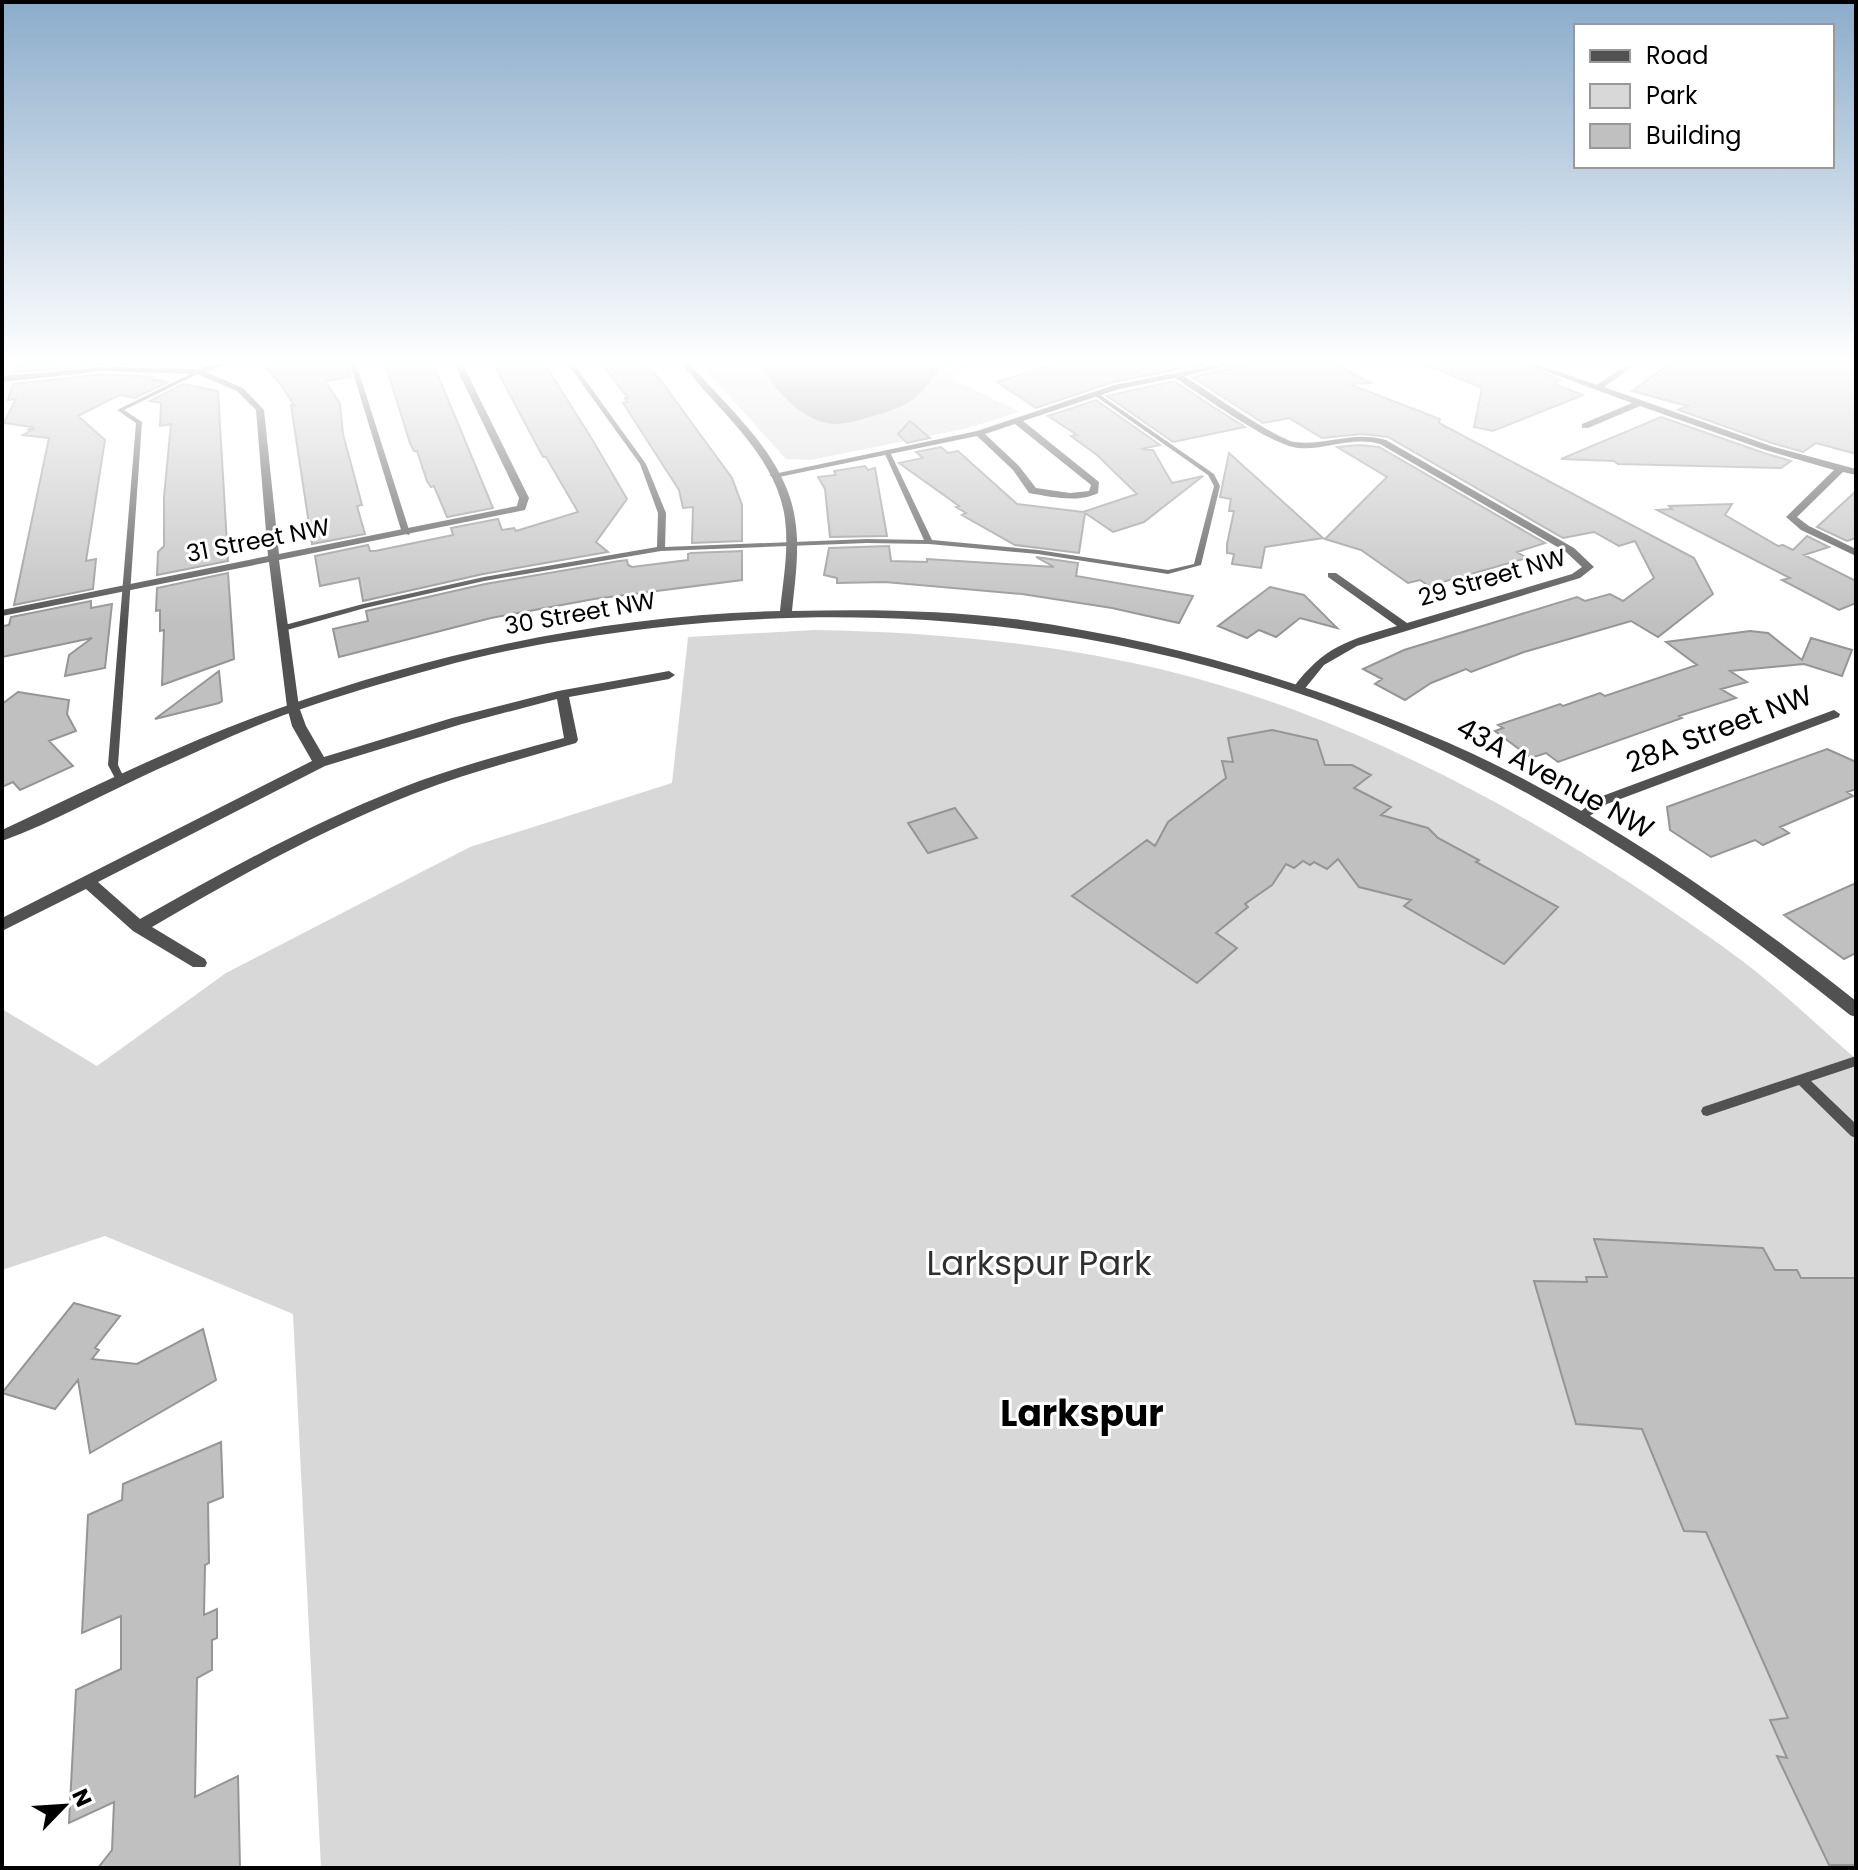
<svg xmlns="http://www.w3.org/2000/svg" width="1858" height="1870" font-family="Poppins,sans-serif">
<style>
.green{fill:#d8d8d8}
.water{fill:#9f9f9f}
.building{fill:#c0c0c0;stroke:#959595;stroke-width:2}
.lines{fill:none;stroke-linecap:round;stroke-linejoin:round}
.service{fill:#515151;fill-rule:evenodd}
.minor{fill:#515151;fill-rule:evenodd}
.tertiary{fill:#515151;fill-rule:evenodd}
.labels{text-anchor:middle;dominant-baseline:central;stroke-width:6;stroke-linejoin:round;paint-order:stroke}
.far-street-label{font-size:24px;fill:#000;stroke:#fff}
.street-label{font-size:28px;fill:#000;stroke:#fff}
.near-park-label{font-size:34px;fill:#2f2f2f;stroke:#fff}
.near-neighbourhood-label{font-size:36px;font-weight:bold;fill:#000;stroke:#fff}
</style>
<rect width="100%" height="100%" fill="#fff"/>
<path class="green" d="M699,363H974L950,378L1020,412L968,428L811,460L786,459Z
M814,630C932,632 1053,643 1168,671C1372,721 1573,836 1741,960C1781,990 1818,1026 1856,1059V1868H321L293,1314L105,1236L2,1270V1009L97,1066L226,973L470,847L672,783L688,637Z"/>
<path class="water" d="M760,363H949C930,374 931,385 916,397C906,406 890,411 877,415C863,419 849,424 834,424C804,423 772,388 760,363Z"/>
<path class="building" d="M18,363H132L16,372Z
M261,363H347L351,377L325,381L340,403L343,434L362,505L357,506L365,534L312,544L291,405H294L279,382Z
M385,363H433L493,508L447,517L434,486L431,487L427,481L417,451H414L410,443Z
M493,363H544L592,439L627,499L596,542L608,552L483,574L363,601L359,578L320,586L315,556L368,545L370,551H375L453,535L451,528L498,519L502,530L514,528L516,531L578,512L546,457H543Z
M601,363H645L661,381L732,478L742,505V541L692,543L693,507L683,508L679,490L623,403L627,402L625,398H628Z
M1057,363H1212L1113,382L1036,408L997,382Z
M1244,363H1334L1371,383L1349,384L1440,419L1439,423L1694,558L1713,594L1658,637L1631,621L1524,652L1471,672L1466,669L1431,683L1405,700L1375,684L1382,679L1363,669L1404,650L1577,597L1585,601L1610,594L1623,601L1654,578L1635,541L1619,546L1594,532L1563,538L1388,437L1362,434L1322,438L1289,418L1263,423L1192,377L1242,366Z
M1423,363H1520L1560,380L1554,384L1583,395L1493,431L1474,427L1482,388Z
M1670,363H1856V454L1816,443L1803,452L1772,443L1678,410L1687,406L1632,391Z
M103,374L152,377L150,379L168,382L135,398L119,395L78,416L105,440L86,561L96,559L93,589L14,605L49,438L23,435L33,429H29L32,427L4,423L16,399L8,400L13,384Z
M1174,381L1218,410L1245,427L1173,442L1107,396Z
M183,384L218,391L228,561L157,575L158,552L164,546V497L171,424L160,426L161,403L150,401Z
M1096,400L1160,445L1141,449L1153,450L1172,483L1203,476L1144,522L1113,532L1085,513L1079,553L1015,545L962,515L966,513L956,507L959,506L899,463L923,458L916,452L941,447L948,453L958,451L1017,504L1083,512L1137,494L1097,455L1071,436L1077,435L1048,416Z
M1661,417L1764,453L1791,461L1781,468L1618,464L1614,461L1561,459Z
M910,421L930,438L907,443L898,434Z
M1360,445L1379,447L1545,543L1517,552L1527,558L1429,586L1420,580L1408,583L1361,550L1325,539L1387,477L1337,447Z
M1229,453L1323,538L1265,547L1261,568L1232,564L1234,554L1227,553V544L1234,511H1229L1231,499L1220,497Z
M865,466L868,470L875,468L887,536L830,537L825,489L818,477L836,475L834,471Z
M1856,491V538L1847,541L1817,527Z
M1732,504L1725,515L1778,546L1783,545L1793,550L1807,536L1829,547L1804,555L1856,581V603L1839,610L1782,580L1790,578L1657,510L1672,509L1669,506Z
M889,546L891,561L927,562V559L1054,567L1036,557L1078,563L1076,576L1193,596L1179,623L1112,608L1022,594L885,582L837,583V578L824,575L829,548Z
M742,551V580L594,599L491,618L339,657L333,629L368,621L366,611L485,584L619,561L627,560L628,565L632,567L688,560V554L691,553Z
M228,573L234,659L162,685L164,630L160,631V610L156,611L157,588Z
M1270,587L1304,595L1337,628L1300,618L1276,637L1259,630L1247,638L1218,626Z
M91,601V608L112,604L105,668L65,676L69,655L92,638L2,657V626L9,625L11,617Z
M1750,631L1768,633L1802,660L1811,638L1852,650L1842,676L1804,664L1730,671L1747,682L1721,689L1736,698L1679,716L1682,718L1558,762L1546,753L1531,758L1495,731L1503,728L1498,725L1560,704L1563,706L1600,693L1605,696L1697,665L1666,642Z
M219,671L222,701L219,703L155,719Z
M18,692L69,700L67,714L76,731L49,741L73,766L20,790L13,782L2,787V704Z
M1272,730L1317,740L1325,765H1352L1371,775L1354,788L1391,807L1381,815L1428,828L1438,838L1479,860L1476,862L1558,907L1504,964L1404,906L1411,900L1359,887L1338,859L1327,869L1314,862L1310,865L1303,861L1294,868L1286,864L1272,885L1245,904L1248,907L1216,933L1237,948L1197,983L1072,896L1147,840L1155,846L1168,822L1226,778L1222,761L1233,762L1228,738Z
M1827,749L1856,762V789L1847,792L1853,796L1780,827L1789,833L1763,845L1755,840L1711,857L1670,830L1667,807Z
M955,808L977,838L928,853L908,823Z
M1856,883V953L1844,959L1784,915Z
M1594,1239L1763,1248L1775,1270H1797L1801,1278H1856V1865H1829L1777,1756L1787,1758L1770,1720L1788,1718L1706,1532L1684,1531L1642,1429L1576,1424L1534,1281L1587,1282L1586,1277H1607Z
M74,1303L120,1316L95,1348L99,1350L92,1359L137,1364L203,1329L216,1380L90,1453L78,1380L55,1409L2,1393Z
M221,1442L223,1497L208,1503L209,1563L205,1565L204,1615L217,1609V1638L212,1640V1670L197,1678L195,1797L238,1776L240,1868H98L112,1850L114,1802L69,1823L76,1690L121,1669V1616L82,1633L88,1515L122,1500L123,1484Z"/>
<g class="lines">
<path class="service" d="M350,363H356L410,533L409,535L402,533Z
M567,363H573L646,464L666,513L665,547L867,539L924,540L884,452L887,450L890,452L932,540L1038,550L1168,570L1194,564L1214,486L1208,475L1094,395L1093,394L1096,392L1214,474L1220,486L1201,565L1168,574L1038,554L929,544L867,543L661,551L484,581L365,608L287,630H281V626L363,604L484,577L657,547L658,513L640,464Z
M198,370L201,372L200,373L124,410L142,422L118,765L125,780L120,783L117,782L108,765L136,423L117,410Z
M1856,1056V1066L1811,1081L1856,1124V1138L1851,1136L1799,1085L1707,1116L1703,1115L1701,1111L1703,1107Z"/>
<path class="minor" d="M218,363H229L206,372L243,388L264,410L279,554L517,506L519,498L454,363H462L529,498L525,510L279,560L299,707L306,726L324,757L452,718L558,691L669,671L675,675L669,679L569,697L578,740L576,743C521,759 466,773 413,794C321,830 236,878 152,927L205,959L207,963L205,967H193L133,931L86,889L2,931V918L312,761L292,726L287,707L269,562L2,616V610L268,556L256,410L237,391L197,374L103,371L2,382V376L103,367L197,369ZM557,699L564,738C509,753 454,767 401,788C310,824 225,871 140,919L98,882L325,766L462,724Z
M1226,363H1241L1184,376C1205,389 1277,440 1295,442C1327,446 1352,430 1386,440L1574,548L1594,567L1580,578L1357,646L1324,665L1303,691L1299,692L1293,688C1324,646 1349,640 1397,626L1328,577V573H1336L1407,623L1572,574L1582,567L1566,552L1380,444C1352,436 1327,450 1299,448C1273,447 1202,395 1175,378L1119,389L1023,421L1099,482L1098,493C1079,503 1051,497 1029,493L1013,470L977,436L774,478L769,475L977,431L1114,385ZM1015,424L1091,485L1089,491L1070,493L1036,488L1019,466L985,434Z
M1523,363H1534L1597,385L1629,363H1638L1604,387L1771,446L1856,469V475L1843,472L1797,517L1809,526L1856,549V556L1801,530L1786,517L1834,470L1765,450L1640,406L1588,428H1582V424L1632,403Z
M1834,710L1840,714L1839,717L1607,804L1581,822L1574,817L1597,798Z"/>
<path class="tertiary" d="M681,363H689C728,408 786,456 795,519C800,549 795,581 792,611C868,609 945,610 1021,620C1169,641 1312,683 1449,743C1596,808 1730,902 1856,1001V1017L1850,1015C1723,913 1589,818 1441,750C1190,635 925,596 653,628C580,637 507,648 437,668C386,682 334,697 284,715C241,731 199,751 156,770C105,793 54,822 2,841V830C93,787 186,741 280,708C440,651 611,615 780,611C783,581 789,550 785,519C777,456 718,410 681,363Z"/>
</g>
<linearGradient id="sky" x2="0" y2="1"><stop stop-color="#8baccb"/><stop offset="0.58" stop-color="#fff"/><stop offset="1" stop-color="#fff" stop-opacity="0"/></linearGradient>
<rect width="1858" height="625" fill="url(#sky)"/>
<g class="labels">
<g class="far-street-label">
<text transform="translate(258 540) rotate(-11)">31 Street NW</text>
<text transform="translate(1492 577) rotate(-16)">29 Street NW</text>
<text transform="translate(580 613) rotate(-10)">30 Street NW</text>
</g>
<g class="street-label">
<text transform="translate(1719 729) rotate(-21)">28A Street NW</text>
<text transform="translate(1555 778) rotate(29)">43A Avenue NW</text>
</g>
<g class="near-park-label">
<text x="1039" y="1263">Larkspur Park</text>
</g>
<g class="near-neighbourhood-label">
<text x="1082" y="1413">Larkspur</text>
</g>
</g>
<rect width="1858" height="1870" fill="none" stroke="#000000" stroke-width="8"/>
<rect x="1574" y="24" width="260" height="144" fill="#ffffff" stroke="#999999" stroke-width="2"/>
<rect x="1590" y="50" width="40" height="12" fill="#515151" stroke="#999999" stroke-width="2"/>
<text x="1646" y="64" font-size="24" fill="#000000">Road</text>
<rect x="1590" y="84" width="40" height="24" fill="#d8d8d8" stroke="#999999" stroke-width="2"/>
<text x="1646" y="104" font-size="24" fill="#000000">Park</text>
<rect x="1590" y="124" width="40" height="24" fill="#c0c0c0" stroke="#999999" stroke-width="2"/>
<text x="1646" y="144" font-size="24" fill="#000000">Building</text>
<g transform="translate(64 1806) rotate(65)" stroke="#ffffff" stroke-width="6" paint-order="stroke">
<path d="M0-6L14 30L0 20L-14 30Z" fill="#000000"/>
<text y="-12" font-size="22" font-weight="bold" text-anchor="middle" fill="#000000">N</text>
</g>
</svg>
